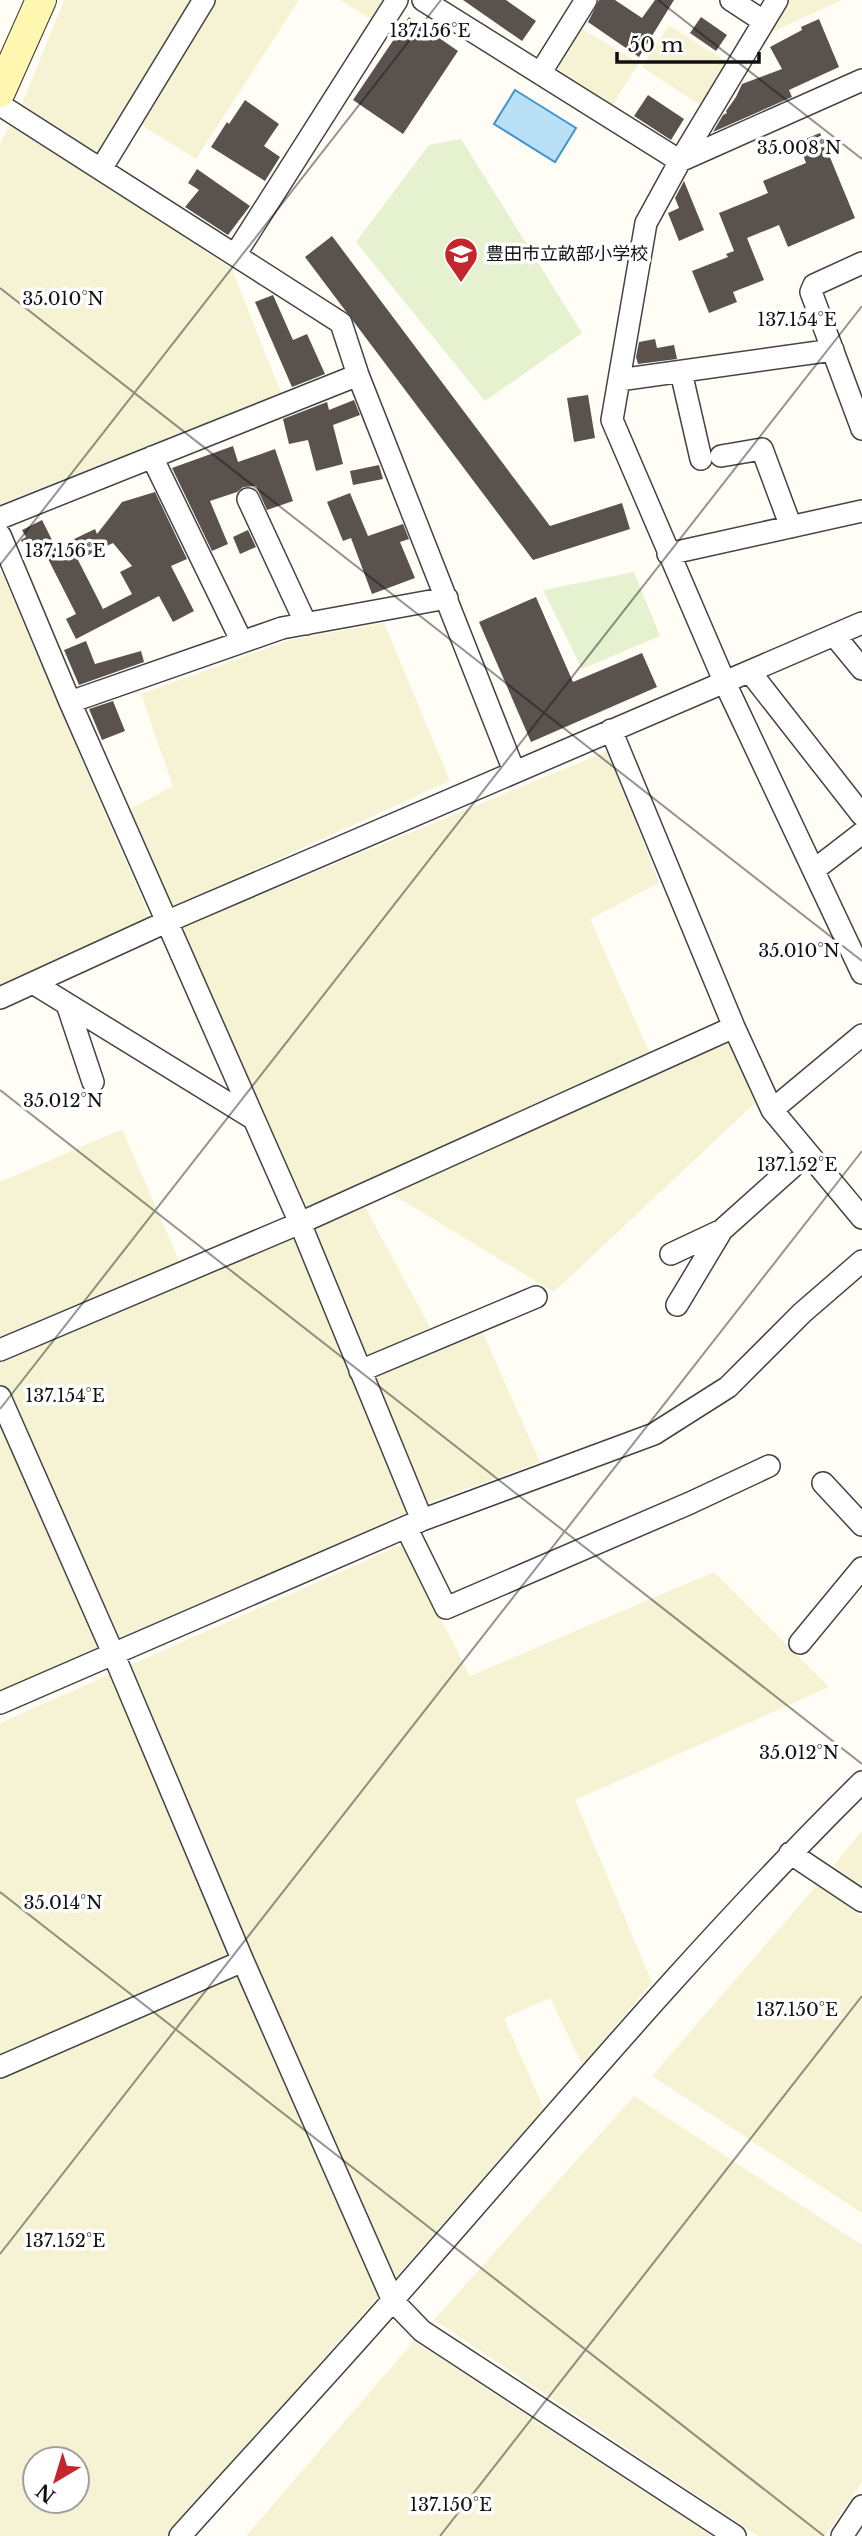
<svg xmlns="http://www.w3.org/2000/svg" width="862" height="2536" font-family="'Libre Baskerville','Noto Sans JP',serif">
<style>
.farmland{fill:#f6f3d4;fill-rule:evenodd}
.pitch{fill:#e6f2cf}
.water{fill:#b9e0f7;stroke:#3f96cf;stroke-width:2}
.building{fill:#5a524d;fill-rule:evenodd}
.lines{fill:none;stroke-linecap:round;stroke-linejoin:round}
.street-casing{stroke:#444;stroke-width:24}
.secondary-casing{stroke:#333;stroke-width:32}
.street{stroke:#fff;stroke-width:21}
.secondary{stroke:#fff6b0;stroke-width:30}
.ticks{fill:none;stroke:#111;stroke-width:2;stroke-opacity:0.45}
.labels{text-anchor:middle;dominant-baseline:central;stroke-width:7;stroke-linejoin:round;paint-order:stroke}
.poi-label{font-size:18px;fill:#111;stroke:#fff;text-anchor:start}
.ticks-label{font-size:18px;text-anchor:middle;fill:#111;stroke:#fff;stroke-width:7;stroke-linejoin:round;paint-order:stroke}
</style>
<rect width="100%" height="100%" fill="#fffdf5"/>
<path class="farmland" d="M64,0H195L100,155L22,104Z
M212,0H299L196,159L138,123Z
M340,0H383L371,19Z
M786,0H842L765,35Z
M669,25L730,64L703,107L642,67Z
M579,27L639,63L612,106L553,69Z
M11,122L232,269L281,393L0,504V144Z
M0,569L150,918L0,985Z
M384,623L450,781L172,907L130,809L173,786L141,694L290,640Z
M608,751L659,883L590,919L650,1054L306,1208L180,928Z
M728,1042L755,1103L554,1292L390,1193Z
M122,1129L180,1263L0,1340V1182Z
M365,1207L439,1344L480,1326L540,1462L430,1502L0,1695V1363Z
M403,1544L470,1676L714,1572L829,1687L575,1800L652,1982L583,2066L550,1998L504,2018L544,2109L167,2536H0V1723ZM35,2459H77V2501H35Z
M862,1831V1886L833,1866Z
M818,1884L862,1917V2213L652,2076Z
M634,2096L862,2245V2482L825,2536H758L434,2320Z
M414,2341L712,2536H246Z"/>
<path class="pitch" d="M461,139L582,333L485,401L356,242L429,145Z
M634,572L660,636L582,669L543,590Z"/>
<path class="water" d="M515,90L576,128L555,162L494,124Z"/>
<path class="building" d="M463,0H506L536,21L522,41Z
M599,0H615L642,18L655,0H674L639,57L588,22Z
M409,17L458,51L403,134L353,100Z
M701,17L727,35L716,51L690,33Z
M819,19L839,67L789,90L792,97L713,132L723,115L727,113L726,111L736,97L742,84L782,69L770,47L802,30L801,27Z
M648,95L684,119L671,140L634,116Z
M245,100L279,124L264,146L280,157L265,181L211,147L227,122L229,124Z
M820,133L855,218L788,247L779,225L747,238L764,280L733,292L737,302L709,313L692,271L728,257L726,254L734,251L719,213L768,193L763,181L806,163L798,142Z
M197,169L250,206L228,235L185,207L199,190L188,183Z
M684,181L704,230L679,241L668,213L679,208L675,198Z
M332,236L550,526L622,503L630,529L533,560L305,257Z
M273,295L293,340L307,334L325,374L292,387L255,302Z
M655,339L657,348L674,345L677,359L638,364L636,357L639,342Z
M588,395L595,438L574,442L567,398Z
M354,400L360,415L333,425L343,464L316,471L308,440L289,444L283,419L327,402L329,410Z
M233,446L238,462L275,449L293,501L267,510L256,486L243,487L237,492L210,501L228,544L212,551L172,468Z
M379,465L383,479L353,485L350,471Z
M155,492L187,559L171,566L194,611L173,622L159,596L76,639L66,619L76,614L45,553L95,529L97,534L122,502ZM113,543L132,566L120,572L132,594L103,609L78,560Z
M350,493L368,536L403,524L409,539L400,542L415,578L372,594L351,538L343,541L327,502Z
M42,520L55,546L30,558L21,540L26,537L22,530Z
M248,530L256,547L240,554L233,537Z
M536,597L573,682L642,653L657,687L531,742L479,622Z
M86,641L95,664L141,651L144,662L79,685L64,650Z
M113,701L125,731L102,740L89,709Z"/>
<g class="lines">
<g class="street-casing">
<path id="street" d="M423,0L680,161L862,80
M731,0L763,21
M777,0L680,161L646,223L612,420L725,683L862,973
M541,72L586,0
M0,101L5,108L341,323L358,375L514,771
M101,169L204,0
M235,255L397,0
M862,263L814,285L811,292L862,429
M681,372L701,459
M619,380L833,350
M721,456L762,449L791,527
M152,457L242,642
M248,499L306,624
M0,518L358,375
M0,535L70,702L254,1119
M668,554L862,511
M834,635L862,669
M750,672L862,815
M70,702L282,628L447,598
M611,730L734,1027L772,1110L862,1035
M814,870L862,833
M33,983L254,1119L300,1223L422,1520
M0,998L166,922L862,623
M67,1004L93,1082
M772,1110L862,1218
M671,1254L722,1230
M677,1305L722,1230L808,1153
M0,1350L300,1223L734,1027
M360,1371L536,1297
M0,1397L113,1653L243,1961L393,2301L422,2331L735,2536
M823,1483L862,1525
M406,1527L446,1608L690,1503L769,1466
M800,1643L862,1568
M0,1703L422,1520L654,1434L728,1387L802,1313L862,1261
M790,1853L862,1901
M0,2067L243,1961
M180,2536C251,2457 323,2380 393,2300C547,2125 696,1946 862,1782
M842,2536L862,2506"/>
</g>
<g class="secondary-casing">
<path id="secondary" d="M0,92L41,0"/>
</g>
<use href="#street" class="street"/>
<use href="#secondary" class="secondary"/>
</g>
<path class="ticks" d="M658,0L862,159M0,288L862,961M0,565L441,0M0,1090L862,1764M0,1409L862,306M0,1892L824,2536M0,2254L862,1151M440,2536L862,1996"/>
<defs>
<g id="school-pin" transform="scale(1.75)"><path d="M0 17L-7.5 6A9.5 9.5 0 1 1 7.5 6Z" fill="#c4262e" stroke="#fff"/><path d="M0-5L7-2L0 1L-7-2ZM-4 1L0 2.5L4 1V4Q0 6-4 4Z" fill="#fff"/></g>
</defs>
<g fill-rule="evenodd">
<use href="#school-pin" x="461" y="254"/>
</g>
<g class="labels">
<g class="poi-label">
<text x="486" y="254">豊田市立畝部小学校</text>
</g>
</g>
<g class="ticks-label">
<text x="430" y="37">137.156°E</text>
<text x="799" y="154">35.008°N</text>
<text x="63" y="305">35.010°N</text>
<text x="797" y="326">137.154°E</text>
<text x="65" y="557">137.156°E</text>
<text x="799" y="957">35.010°N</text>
<text x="63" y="1107">35.012°N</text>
<text x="797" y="1171">137.152°E</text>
<text x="65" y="1402">137.154°E</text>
<text x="799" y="1759">35.012°N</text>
<text x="63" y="1909">35.014°N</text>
<text x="797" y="2016">137.150°E</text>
<text x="65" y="2247">137.152°E</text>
<text x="451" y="2511">137.150°E</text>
</g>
<g transform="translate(56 2480) rotate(218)"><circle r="33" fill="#ffffff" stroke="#a0a0a0" stroke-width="2"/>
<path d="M0-5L12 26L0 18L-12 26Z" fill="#c4262e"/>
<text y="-10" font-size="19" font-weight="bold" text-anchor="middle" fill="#111111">N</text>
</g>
<path d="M617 52v10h142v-10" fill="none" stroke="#111111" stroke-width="3.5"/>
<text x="628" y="52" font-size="21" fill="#111111" stroke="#ffffff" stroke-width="5" paint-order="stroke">50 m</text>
</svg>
